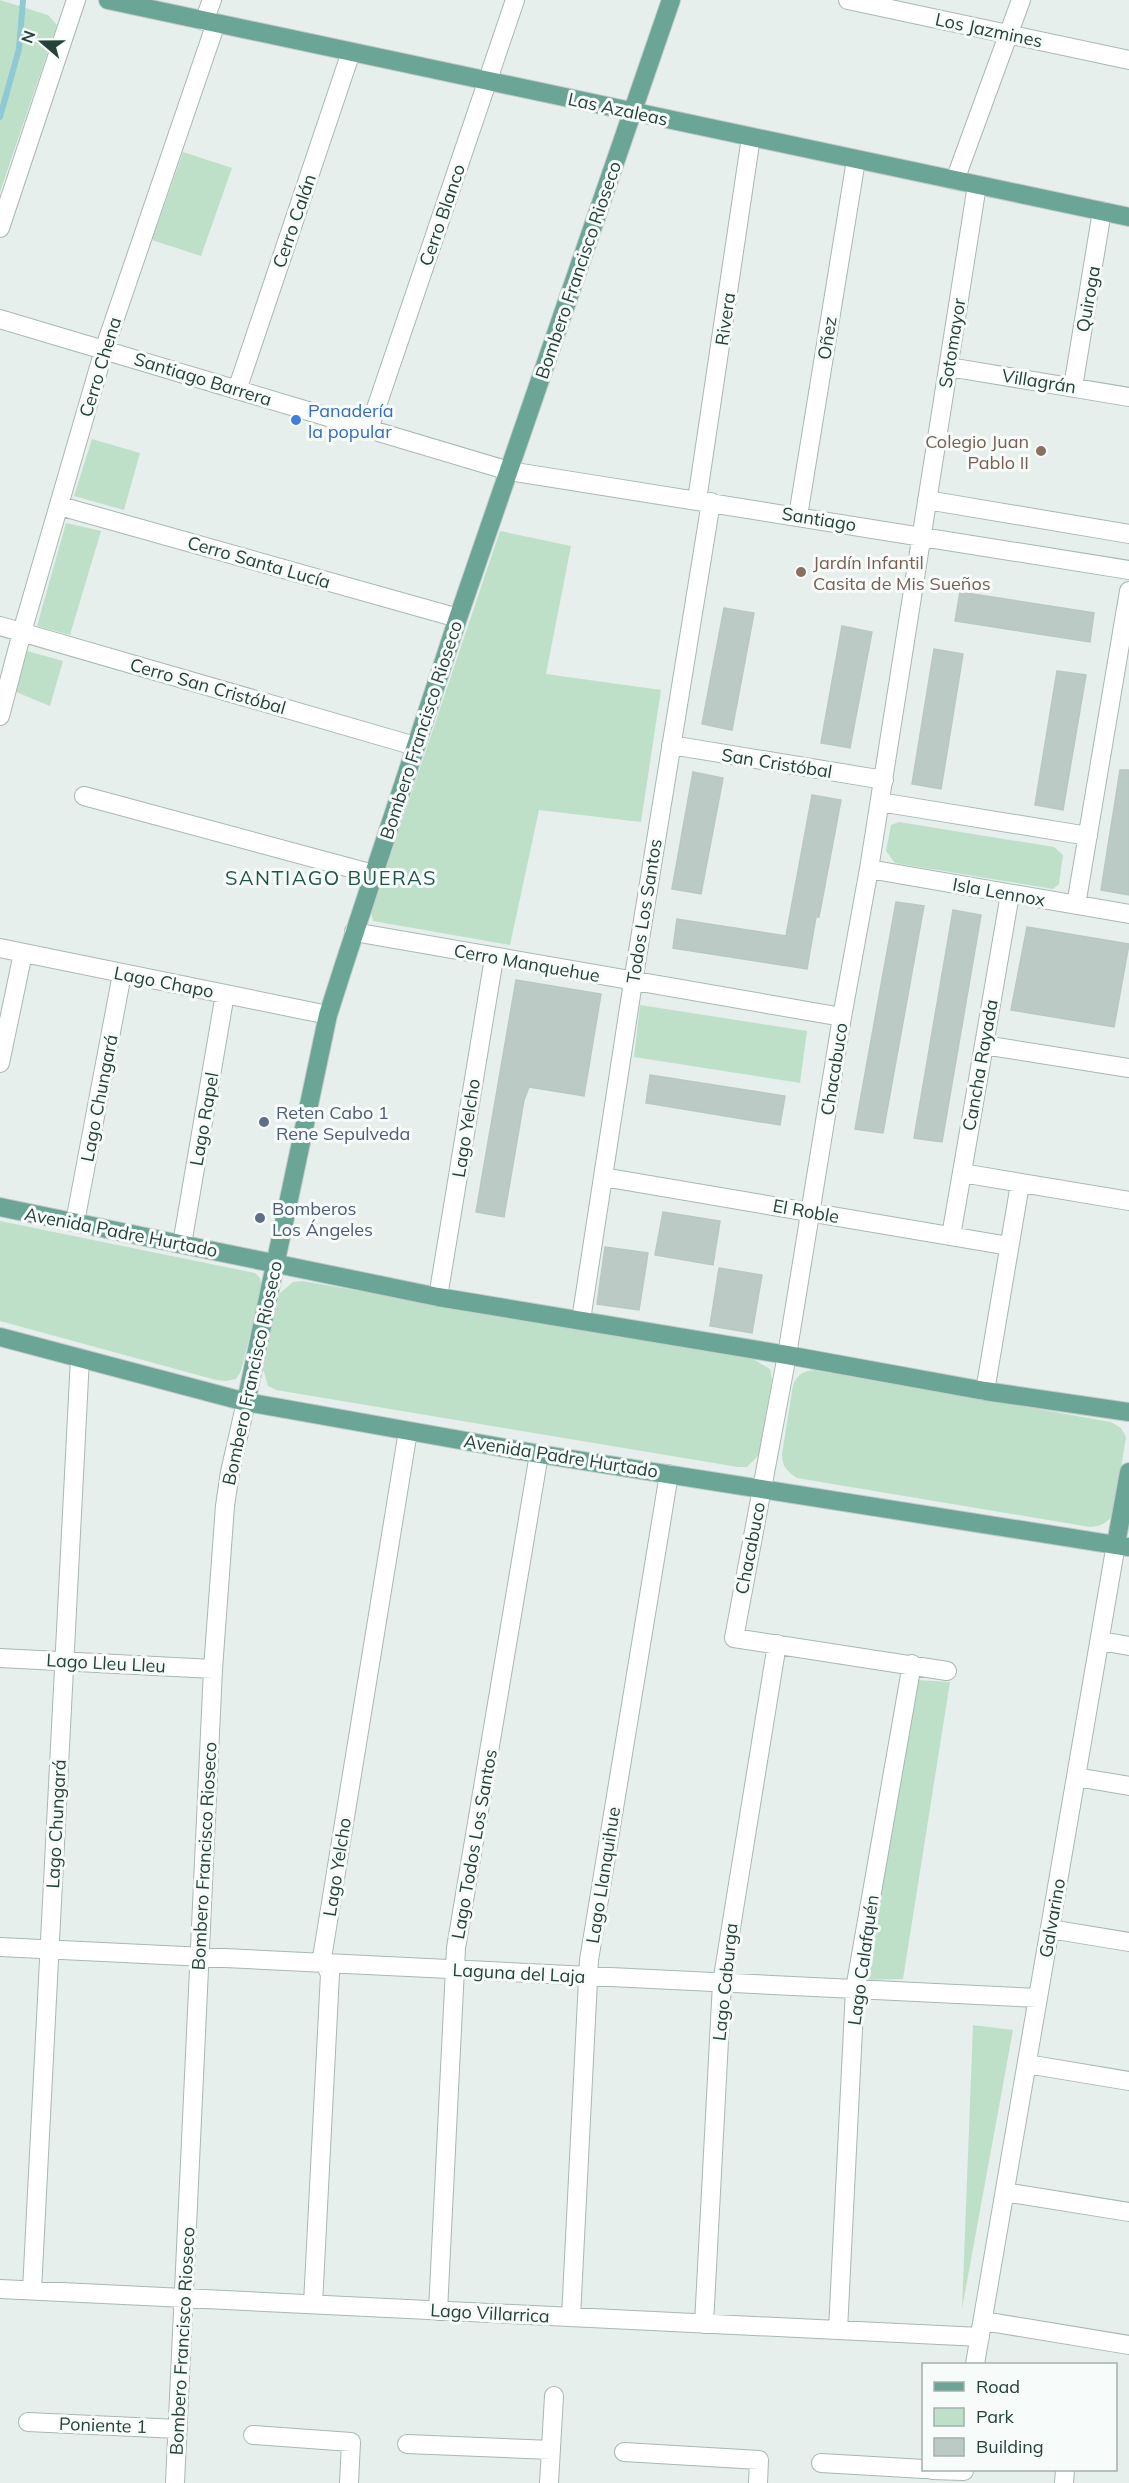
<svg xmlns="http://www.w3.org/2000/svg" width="1129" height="2483" font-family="Mulish,sans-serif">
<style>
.green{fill:#bfe0c8}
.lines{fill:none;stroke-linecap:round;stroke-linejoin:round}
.stream{stroke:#8ec9d4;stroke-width:6}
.building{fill:#bbcac4;stroke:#b8c9c2;stroke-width:1.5}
.minor-casing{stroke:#a8b8b2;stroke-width:20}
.major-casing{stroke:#c2cac8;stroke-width:20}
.minor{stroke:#fff;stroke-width:18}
.major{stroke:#6aa596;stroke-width:18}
.shop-dot{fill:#3f7fe0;stroke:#f7fbf9;stroke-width:2}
.education-dot{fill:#8d6e63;stroke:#f7fbf9;stroke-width:2}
.service-dot{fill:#5c6f8a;stroke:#f7fbf9;stroke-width:2}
.labels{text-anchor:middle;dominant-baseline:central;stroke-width:6;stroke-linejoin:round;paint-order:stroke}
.street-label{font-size:18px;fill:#24423a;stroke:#f7fbf9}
.shop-label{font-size:18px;fill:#366cbe;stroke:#f7fbf9;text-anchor:start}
.education-label{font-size:18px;fill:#785e54;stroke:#f7fbf9;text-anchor:end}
.service-label{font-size:18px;fill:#4e5e75;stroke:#f7fbf9;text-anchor:start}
.neighbourhood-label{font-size:20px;letter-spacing:1.5px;fill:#1f5548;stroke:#f7fbf9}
</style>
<rect width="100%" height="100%" fill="#e6efeb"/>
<path class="green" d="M0,0L48,15L57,25L0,192Z
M183,152L232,168L201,256L152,240Z
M92,439L140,453L124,510L74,496Z
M66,523L101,531L70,635L37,626Z
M500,531L571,546L546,674L661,690L641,822L539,810L510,945L373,921L371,913Z
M27,651L63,661L50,706L16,692Z
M899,822L1054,847L1063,855L1059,884L1053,889L895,863L886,851L891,825Z
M640,1005L807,1031L800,1083L634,1057Z
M0,1221L255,1273L260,1278L262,1287L241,1371L236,1379L226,1381L216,1380L0,1321Z
M302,1281L753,1359L770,1369L772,1380L759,1455L747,1467H738L276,1390L268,1386L263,1369L279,1294L293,1282Z
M815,1370L1111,1422L1121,1428L1126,1437L1114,1512C1108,1523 1102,1526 1090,1527L797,1478C787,1471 782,1467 782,1454L793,1385C798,1374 803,1371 815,1370Z
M918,1680L950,1682L903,1979L864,1980Z
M973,2025L1013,2030L962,2309Z"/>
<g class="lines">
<path class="stream" d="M0,117L19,49L23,0"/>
</g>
<path class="building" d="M960,592L1094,613L1090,642L955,621Z
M724,608L754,613L732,730L702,724Z
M842,626L872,632L850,748L821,743Z
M934,649L963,654L941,789L912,784Z
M1057,671L1086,675L1063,810L1035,805Z
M1120,770H1129V895L1101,890Z
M693,772L723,778L701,894L672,889Z
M812,795L841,800L819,917H816L807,969L673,948L677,919L786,936Z
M896,902L924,906L883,1133L855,1129Z
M953,910L981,915L942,1142L914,1138Z
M1027,927L1129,944L1114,1027L1011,1010Z
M516,980L601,994L584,1096L529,1087L524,1100L504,1217L476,1212Z
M650,1075L785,1096L780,1125L646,1103Z
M663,1212L720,1221L713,1265L655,1255Z
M605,1247L648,1253L639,1310L597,1304Z
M719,1268L762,1275L752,1333L710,1326Z"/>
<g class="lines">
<g class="minor-casing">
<path id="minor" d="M848,0L1129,60
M204,21L212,0
M955,180L1021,0
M0,228L76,0
M0,319L509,471L1129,570
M949,367L1129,397
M1073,387L1102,211
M237,390L351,52
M369,429L515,0
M697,500L751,137
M927,500L1129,534
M60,506L458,618
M798,516L856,160
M0,626L415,746
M0,716L22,632L104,350L216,23
M671,745L884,780
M84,796L373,874
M880,802L1088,836
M869,869L1129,914
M1076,905L1129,591
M354,932L842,1017
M0,948L328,1015
M984,1045L1129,1068
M0,1063L23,953
M962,1173L1129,1201
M603,1177L1009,1246
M75,1222L122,974
M951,1236L1010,894
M182,1244L225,994
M438,1297L494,958
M581,1320L633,982L711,502
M985,1391L1020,1184
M1100,1641L1129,1646
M0,1658L213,1669
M947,1671L734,1638L787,1355L842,1017L869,869L977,185
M1076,1777L1129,1786
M1050,1929L1129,1942
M0,1947L1038,1998
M1027,2064L1129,2081
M1005,2192L1129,2212
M0,2289L980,2337
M32,2290L80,1358
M313,2304L330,1974L322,1958L408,1431
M438,2311L456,1948L539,1454
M571,2317L589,1960L669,1474
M983,2321L1129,2345
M704,2324L722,1983L777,1644
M838,2330L855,1989L912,1664
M975,2364L1116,1544
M28,2422L178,2429
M253,2435L351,2442L349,2483
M407,2444L551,2450
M624,2452L759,2460L758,2483
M821,2463L924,2469
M932,2470L964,2471
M175,2483L213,1669L225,1506L230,1472L246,1402
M549,2483L554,2396
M1064,2483L1065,2470"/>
</g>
<g class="major-casing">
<path id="major" d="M108,0L1129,217
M0,1207L438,1297L787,1355L985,1391L1129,1412
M0,1337L246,1402L539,1454L1129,1547
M246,1402L328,1015L344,965L458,618L671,0
M1116,1544L1129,1472"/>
</g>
<use href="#minor" class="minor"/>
<use href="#major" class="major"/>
</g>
<circle class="shop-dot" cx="296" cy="420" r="6"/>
<g class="education-dot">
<circle cx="1041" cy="451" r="6"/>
<circle cx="801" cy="572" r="6"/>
</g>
<g class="service-dot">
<circle cx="264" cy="1122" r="6"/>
<circle cx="260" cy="1218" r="6"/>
</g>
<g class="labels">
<g class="street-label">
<text transform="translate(989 30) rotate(12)">Los Jazmines</text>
<text transform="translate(618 109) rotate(12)">Las Azaleas</text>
<text transform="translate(442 215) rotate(-71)">Cerro Blanco</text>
<text transform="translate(294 221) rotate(-71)">Cerro Calán</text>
<text transform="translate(578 270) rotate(-71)">Bombero Francisco Rioseco</text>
<text transform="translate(1088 299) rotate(-80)">Quiroga</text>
<text transform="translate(725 319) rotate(-82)">Rivera</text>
<text transform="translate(827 338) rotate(-81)">Oñez</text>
<text transform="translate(952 343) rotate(-81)">Sotomayor</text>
<text transform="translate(100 367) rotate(-73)">Cerro Chena</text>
<text transform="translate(203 379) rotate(17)">Santiago Barrera</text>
<text transform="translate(1039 381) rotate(9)">Villagrán</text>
<text transform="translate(819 519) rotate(9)">Santiago</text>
<text transform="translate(259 562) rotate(16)">Cerro Santa Lucía</text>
<text transform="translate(208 686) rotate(16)">Cerro San Cristóbal</text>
<text transform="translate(421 730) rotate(-72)">Bombero Francisco Rioseco</text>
<text transform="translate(777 763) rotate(9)">San Cristóbal</text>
<text transform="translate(999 892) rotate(10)">Isla Lennox</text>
<text transform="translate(644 911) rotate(-81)">Todos Los Santos</text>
<text transform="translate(527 963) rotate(10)">Cerro Manquehue</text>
<text transform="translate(164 982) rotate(11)">Lago Chapo</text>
<text transform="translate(980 1065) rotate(-80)">Cancha Rayada</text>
<text transform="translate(834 1069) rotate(-81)">Chacabuco</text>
<text transform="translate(99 1098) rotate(-79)">Lago Chungará</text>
<text transform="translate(204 1119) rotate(-80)">Lago Rapel</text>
<text transform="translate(466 1128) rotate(-81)">Lago Yelcho</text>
<text transform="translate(806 1211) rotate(10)">El Roble</text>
<text transform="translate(121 1232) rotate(11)">Avenida Padre Hurtado</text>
<text transform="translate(252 1373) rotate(-78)">Bombero Francisco Rioseco</text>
<text transform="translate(561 1456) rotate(9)">Avenida Padre Hurtado</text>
<text transform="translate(750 1548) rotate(-79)">Chacabuco</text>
<text transform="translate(106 1663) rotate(3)">Lago Lleu Lleu</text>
<text transform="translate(56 1824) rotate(-87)">Lago Chungará</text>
<text transform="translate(474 1844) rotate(-80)">Lago Todos Los Santos</text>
<text transform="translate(204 1856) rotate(-87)">Bombero Francisco Rioseco</text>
<text transform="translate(337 1867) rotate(-81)">Lago Yelcho</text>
<text transform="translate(603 1875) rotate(-81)">Lago Llanquihue</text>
<text transform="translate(1052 1918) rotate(-80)">Galvarino</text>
<text transform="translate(863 1960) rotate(-82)">Lago Calafquén</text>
<text transform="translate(519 1973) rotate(3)">Laguna del Laja</text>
<text transform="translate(725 1982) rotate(-84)">Lago Caburga</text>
<text transform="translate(490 2313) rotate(3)">Lago Villarrica</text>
<text transform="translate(182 2341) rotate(-87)">Bombero Francisco Rioseco</text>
<text transform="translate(103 2425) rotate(2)">Poniente 1</text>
</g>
<g class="shop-label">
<text x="308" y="410">Panadería<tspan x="308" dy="21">la popular</tspan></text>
</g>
<g class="education-label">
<text x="1029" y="441">Colegio Juan<tspan x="1029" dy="21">Pablo II</tspan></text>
<text x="813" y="562" text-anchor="start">Jardín Infantil<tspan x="813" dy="21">Casita de Mis Sueños</tspan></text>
</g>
<g class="service-label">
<text x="276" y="1112">Reten Cabo 1<tspan x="276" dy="21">Rene Sepulveda</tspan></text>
<text x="272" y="1208">Bomberos<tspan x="272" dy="21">Los Ángeles</tspan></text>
</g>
<g class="neighbourhood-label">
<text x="331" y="877">SANTIAGO BUERAS</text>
</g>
</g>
<rect x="922" y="2363" width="195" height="108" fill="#f7fbf9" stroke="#a3b1ad" stroke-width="1.5"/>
<rect x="934" y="2382" width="30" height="9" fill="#6aa596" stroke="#a3b1ad" stroke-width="1.5"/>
<text x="976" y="2393" font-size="18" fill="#24423a">Road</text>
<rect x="934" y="2408" width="30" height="18" fill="#bfe0c8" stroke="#a3b1ad" stroke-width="1.5"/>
<text x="976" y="2423" font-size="18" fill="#24423a">Park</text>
<rect x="934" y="2438" width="30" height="18" fill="#bbcac4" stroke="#a3b1ad" stroke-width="1.5"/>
<text x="976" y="2453" font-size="18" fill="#24423a">Building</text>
<g transform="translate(42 42) rotate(290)" stroke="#f7fbf9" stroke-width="4.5" paint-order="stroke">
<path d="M0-4.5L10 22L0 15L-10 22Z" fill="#24423a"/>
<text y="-9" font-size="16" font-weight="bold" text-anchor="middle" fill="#24423a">N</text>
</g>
</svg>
